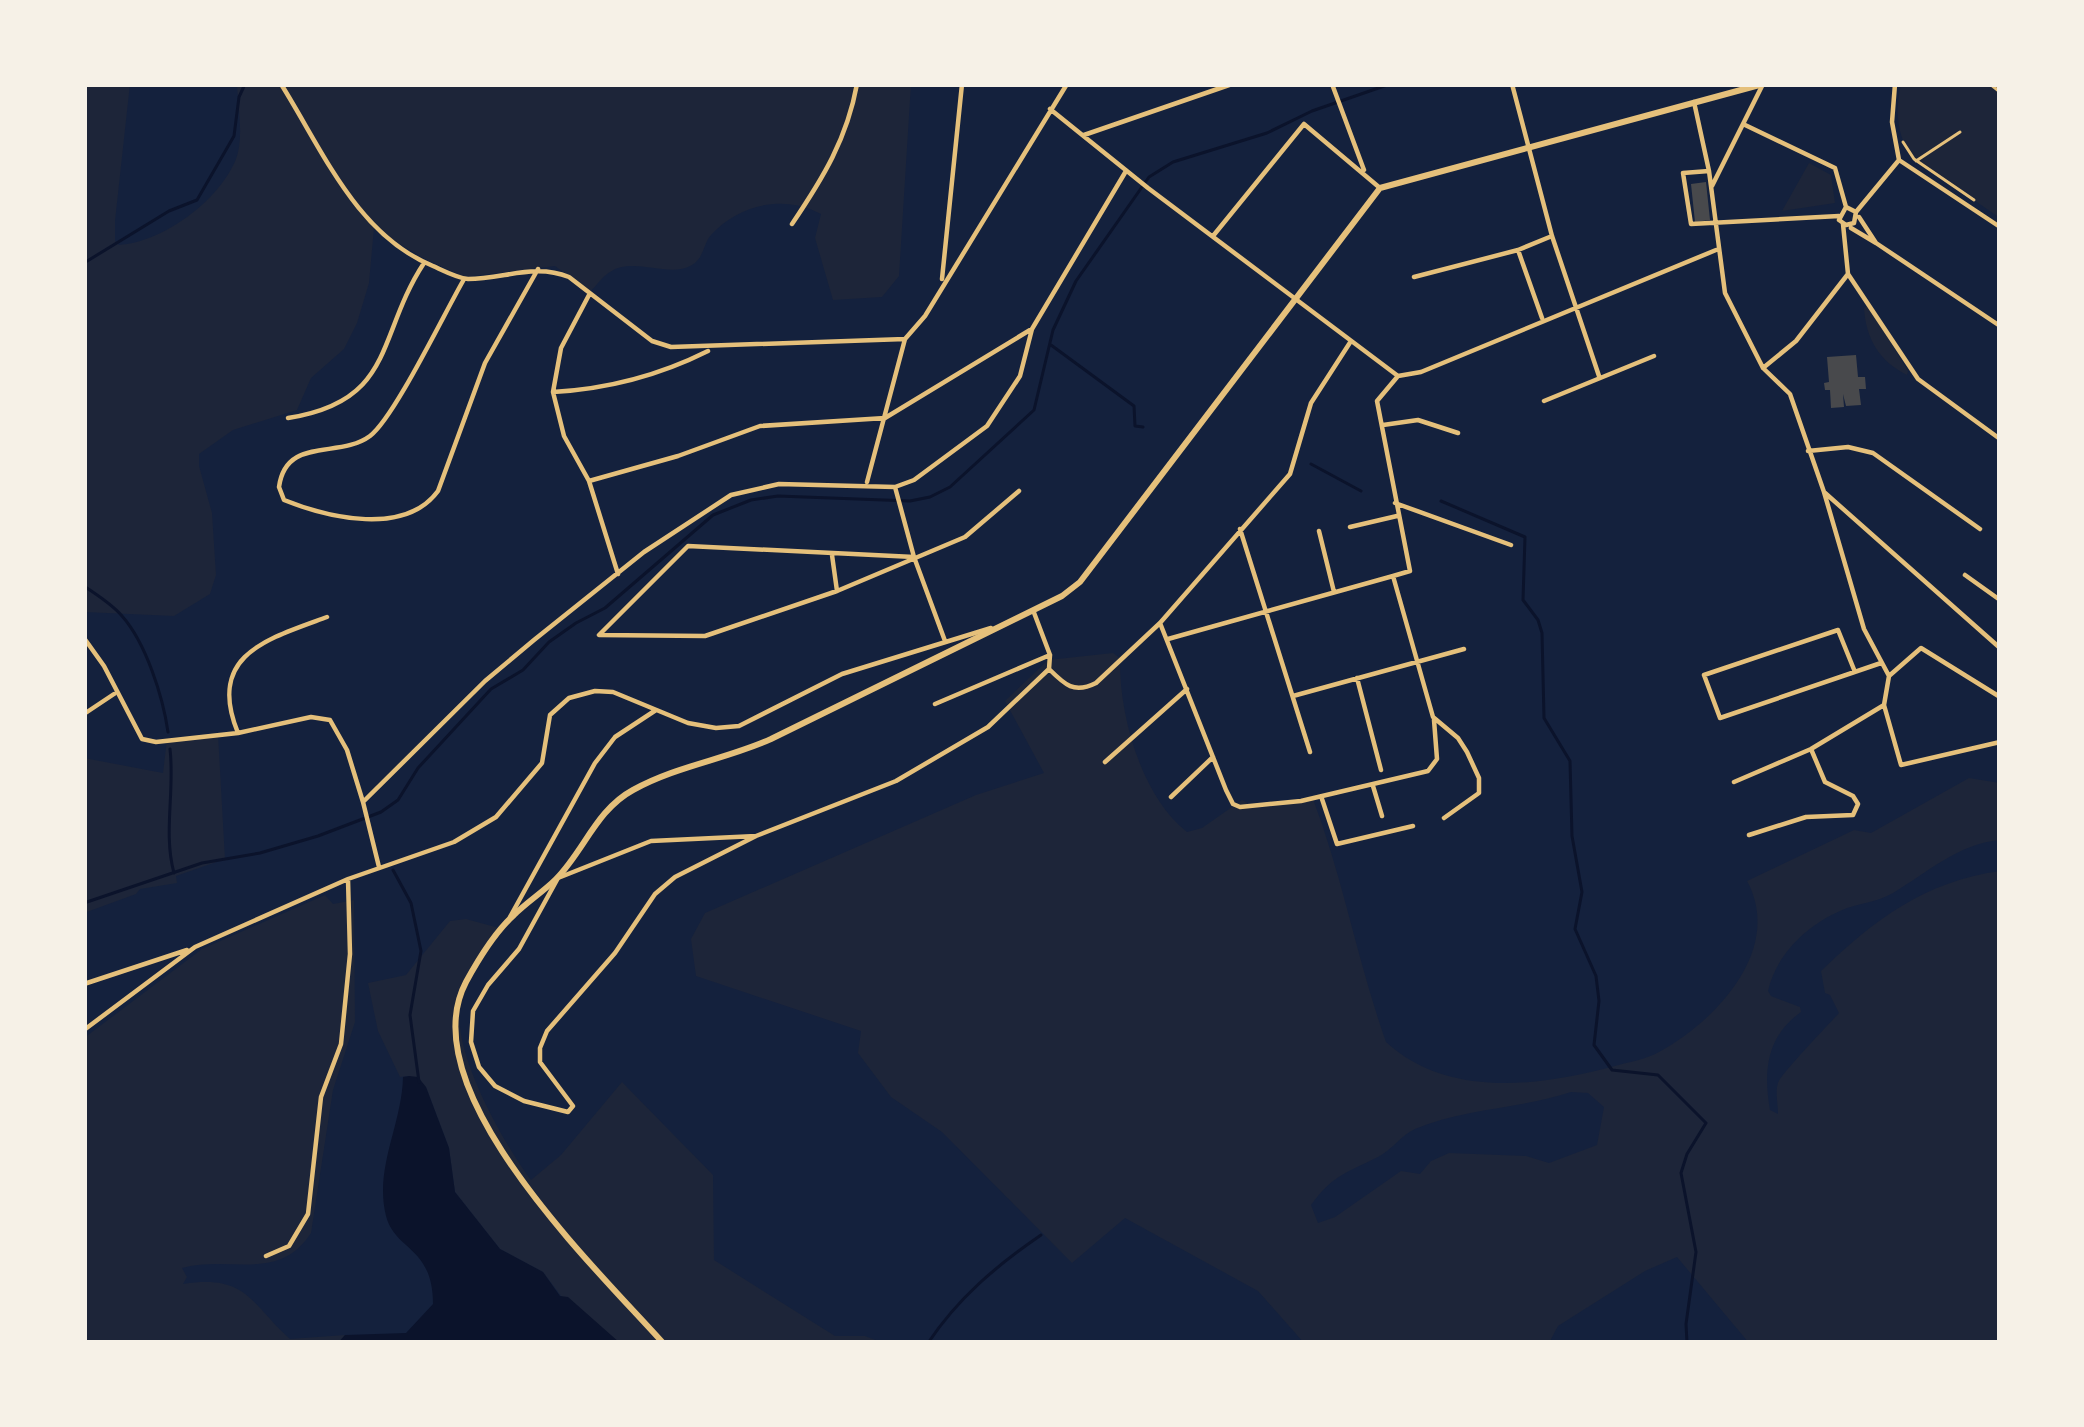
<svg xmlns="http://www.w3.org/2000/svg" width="2084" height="1427" font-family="'Nunito Sans',sans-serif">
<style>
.green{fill:#1d2539;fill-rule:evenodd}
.water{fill:#0b132b}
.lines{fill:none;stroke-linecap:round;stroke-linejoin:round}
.stream{stroke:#0b132b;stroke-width:3}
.building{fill:#48494c}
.path{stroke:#e5c07b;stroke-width:3}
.minor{stroke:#e5c07b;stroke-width:4.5}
.secondary{stroke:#e5c07b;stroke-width:6}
</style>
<rect width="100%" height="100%" fill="#14213d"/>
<path class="green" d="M84,84H130L115,221V241L119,245C163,242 219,201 236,159C244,138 238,107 237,84H911L899,276L882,297L833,300L815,238L821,214C785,194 739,204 711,235C703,244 704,258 692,265C669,279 634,256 610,272C603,276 596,286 590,292L555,266L464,277L421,257L374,228L369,283L357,323L344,349L311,378L297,410L233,430L199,454V466L212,513L216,575L210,594L174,616L84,612Z
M1901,84H1990L2000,92V218L1914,159C1896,137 1895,110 1901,84Z
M1809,163L1831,175L1835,203L1782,211Z
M1868,305L1908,371L1907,375C1879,361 1866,339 1864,308Z
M1113,653L1120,658C1119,715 1141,796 1187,832L1202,828L1242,800L1251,805L1313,799C1343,878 1357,960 1386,1042C1448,1099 1541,1086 1615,1066C1629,1062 1647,1059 1659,1052C1716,1021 1784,949 1747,881L1854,830L1871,833L1969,778L2000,783V840C1958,844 1928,872 1893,893C1876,903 1857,903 1840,911C1806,926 1776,955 1768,991L1771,996L1800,1007L1801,1012C1767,1036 1763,1070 1770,1110L1778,1114C1778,1105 1775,1092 1778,1083C1780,1075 1830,1023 1839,1013L1830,995L1825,993L1821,971C1875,919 1924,882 2000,871V1343H1749L1677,1257L1645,1271L1558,1326L1549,1343H1304L1258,1291L1125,1218L1072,1263L942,1132L891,1097L858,1053L861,1031L696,976L691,939L705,913L976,795L1044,773L1005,701L1048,660ZM1571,1092L1588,1093L1604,1107L1597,1145L1549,1163L1526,1156L1449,1153L1431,1161L1420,1174L1401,1171L1335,1217L1318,1223L1311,1205C1333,1175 1346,1173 1378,1157C1392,1150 1401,1135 1415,1129C1464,1108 1520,1109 1571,1092Z
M218,734L225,859L176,876L177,883L140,889L136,894L84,913V758L163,773L167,739Z
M325,895L333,904L354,900L355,1022L333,1090L311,1233C279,1283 229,1255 182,1268L187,1277L183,1284C247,1274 250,1303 290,1339L345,1335L338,1343H84V1038L202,949Z
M466,919L499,928C485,952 468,979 461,1006C450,1049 505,1146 531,1180L561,1155L622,1082L713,1175L714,1260L835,1336H865L883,1343H620L561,1296L543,1272L500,1249L455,1192L449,1148L426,1087L409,1076L400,1077L378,1031L368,983L406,975L450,921Z"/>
<path class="water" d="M409,1076L418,1077L426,1087L449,1148L455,1192L500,1249L543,1272L560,1296L568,1297L620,1343H338L345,1335L406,1333L433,1304C433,1246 395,1251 386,1216C374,1168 402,1125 403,1077Z"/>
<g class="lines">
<path class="stream" d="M84,263L169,211L197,200L234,136L239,97L245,84
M1051,345L1134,406L1135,426L1143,427
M1311,464L1361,491
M1441,501L1525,537L1523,600L1538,620L1542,633L1544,718L1570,761L1572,836L1582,892L1575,929L1596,976L1599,1001L1594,1045L1612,1070L1658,1075L1706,1123L1687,1154L1681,1173L1696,1252L1686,1324L1687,1343
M84,586C97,595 112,604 122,616C146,643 163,697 168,732
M170,749C175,790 163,833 174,873
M393,870L411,903L421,951L410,1015L419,1082
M84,903L202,863L260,853L318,836L381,812L398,800L418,768L491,689L523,670L549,642L576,623L605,608L713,515L751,500L778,496L910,501L930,497L950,487L1034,410L1053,330L1076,281L1149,177L1173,162L1267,133L1312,111L1390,84
M928,1343C958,1298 996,1266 1041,1235"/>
</g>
<path class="building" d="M1706,182L1710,220L1695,222L1691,184Z
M1856,355L1858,377H1865L1866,389H1859L1861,405L1846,406L1843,394L1844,407L1831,408L1830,390H1825L1824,383L1829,382L1827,357Z"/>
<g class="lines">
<path class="path" d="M1990,84L2000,92
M1903,142L1914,159L1974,200
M1916,161L1960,132"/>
<path class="minor" d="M281,84C323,151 357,235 433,266C444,271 457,278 468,279C504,279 534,263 569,277L652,341L671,347L905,339
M1332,84L1364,170
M1512,84L1552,236L1599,376
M1895,84L1892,122L1899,160
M1694,102L1709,171L1725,293L1763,368L1790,394L1824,492L1864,629L1889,676
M1050,109L1148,188L1398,376
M1743,124L1835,168L1846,207
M1084,135L1232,84
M1709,171L1683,173L1691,224L1839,216
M1712,186L1763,84
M1856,212L1846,207L1839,220L1846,225L1854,223L1856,212L1899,160L2000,227
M792,224C823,178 847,139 857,84
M1851,228L1876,243L1859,217
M1213,236L1304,124L1380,188
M1876,243L2000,326
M1518,250L1542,318
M1848,274L1918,379L2000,439
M1414,277L1518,250L1552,236
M942,279L962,84
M463,281C444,314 394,418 370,436C339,459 286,436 279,487L284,500C329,518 405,536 438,491L485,363L538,269
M589,295L561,348L553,392L564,436L589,481L618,574
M1763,368L1796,341L1848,274L1843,224
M1398,376L1377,401L1410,571L1393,576L1433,717L1458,738L1467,752L1479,778V793L1444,818
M1398,376L1421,372L1716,250
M553,392C607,389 660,375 708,351
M1544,401L1654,356
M288,418C396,401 376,336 424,263
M1383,425L1418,420L1458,433
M1808,451L1848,447L1873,453L1980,529
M589,481L678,456L760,426L885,418L1030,330
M867,482L905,339L925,316L1067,84
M895,487L914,557L945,641
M1824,492L2000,648
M1395,503L1511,545
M1350,527L1397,516
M1240,529L1310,752
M1319,531L1334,592
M832,555L837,591
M914,557L688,546L599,635L705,636L837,591L965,537L1019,491
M1965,575L2000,600
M327,617C267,639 206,655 238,733L311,717L330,720L347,750L363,802
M1160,623L1226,790L1233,804L1240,807L1301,801L1428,771L1437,759L1434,720
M84,638L104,666L142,739L156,742L238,733
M1168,639L1393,576
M1049,669C1065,685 1074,694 1096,683L1160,623L1290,474L1311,403L1351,341
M1855,672L1838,630L1704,675L1720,718L1881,663
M1889,676L1884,705L1901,765L2000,742
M1889,676L1921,648L2000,697
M1357,678L1381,770
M1293,696L1464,649
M935,704L1050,655
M84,714L114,694
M1105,762L1187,689
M1734,782L1811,749L1884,705
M1373,786L1382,816
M1171,797L1213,757
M1322,799L1337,844L1413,826
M1749,835L1806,817L1853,815L1858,804L1853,796L1825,782L1811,749
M756,836L675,877L655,894L615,953L547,1031L540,1048V1062L573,1106L568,1112L524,1101L495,1086L479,1067L471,1042L473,1011L488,985L519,949L558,878L651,841L756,836L896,781L988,727L1049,669L1050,655L1033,610
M379,867L363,802L485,681L534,640L644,552L731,495L779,484L895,487L914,480L987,426L1020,376L1032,329L1126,171
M510,917L595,763L615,737L656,710
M84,984L187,950
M84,1030L195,947L348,879L454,842L496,817L542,763L550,715L569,698L595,691L613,692L688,723L716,728L739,726L842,674L991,628
M266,1256L289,1246L308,1214L321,1097L341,1044L350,954L348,879"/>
<path class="secondary" d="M663,1343C597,1269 409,1090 466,982C478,960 496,931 514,915C527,902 543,892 556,879C584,851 596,810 633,790C676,766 727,759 771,739L1062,596L1080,582L1380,188L1763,84"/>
</g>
<rect width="2084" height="1427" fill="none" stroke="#f6f1e7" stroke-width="174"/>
</svg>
